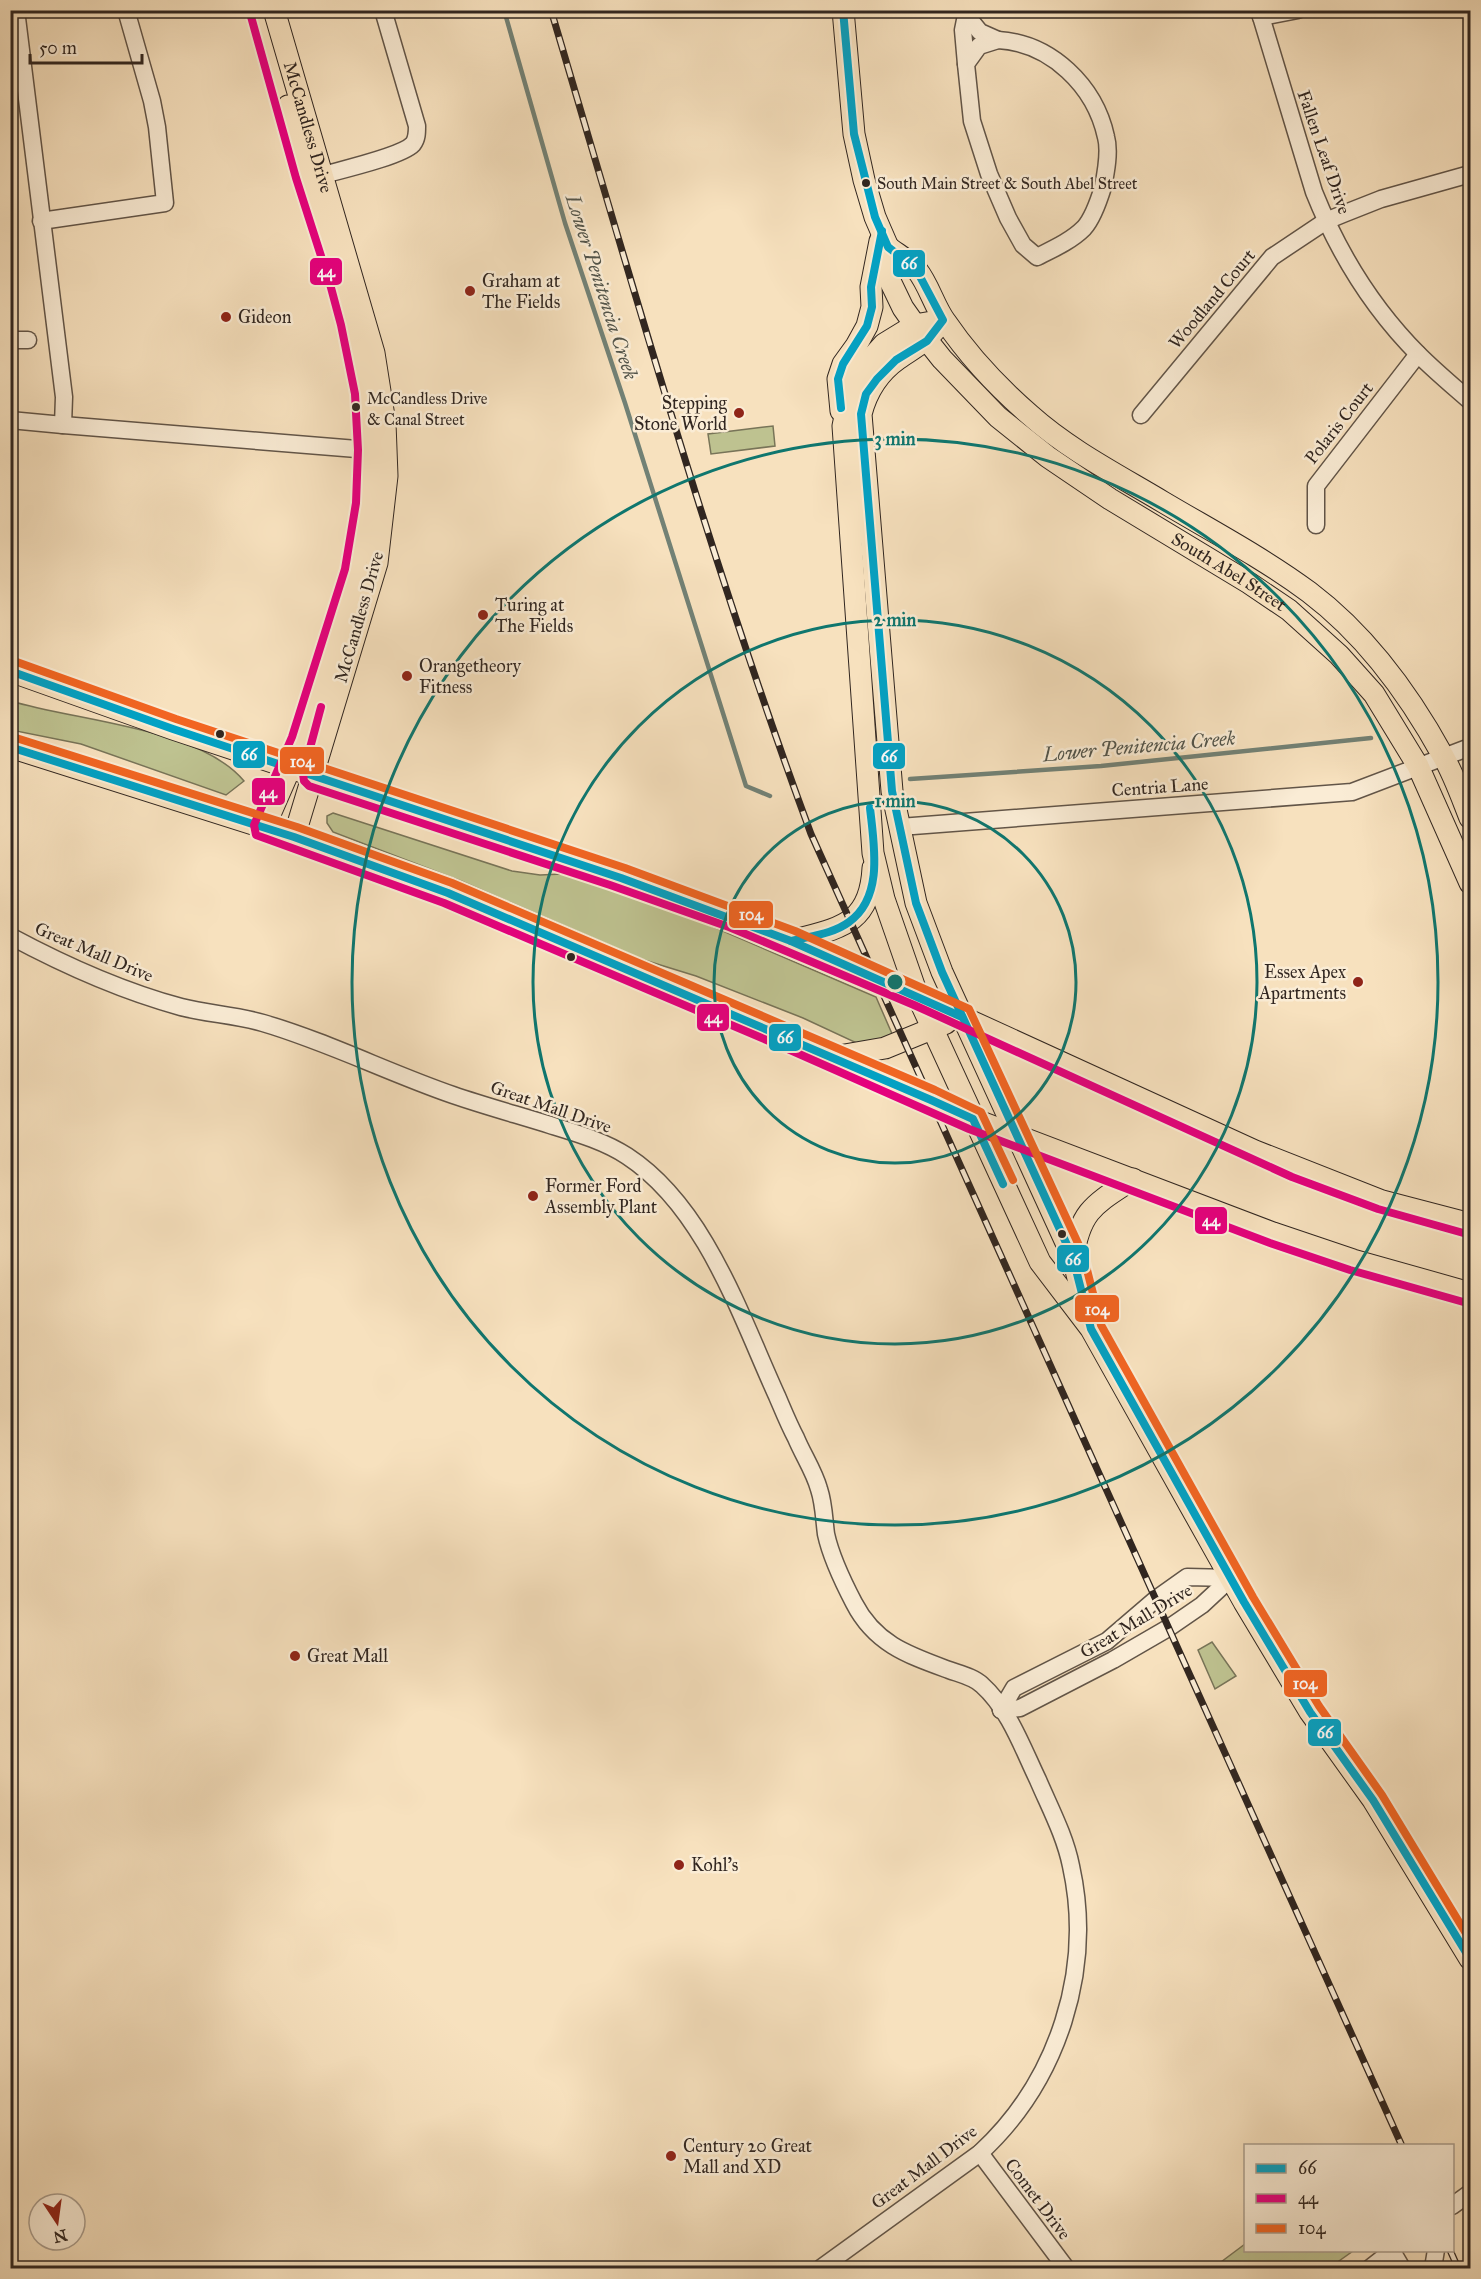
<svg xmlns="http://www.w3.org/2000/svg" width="1481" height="2279" font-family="'IM FELL Great Primer',serif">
<rect width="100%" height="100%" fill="#f7e1be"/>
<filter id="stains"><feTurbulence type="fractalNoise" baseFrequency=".00333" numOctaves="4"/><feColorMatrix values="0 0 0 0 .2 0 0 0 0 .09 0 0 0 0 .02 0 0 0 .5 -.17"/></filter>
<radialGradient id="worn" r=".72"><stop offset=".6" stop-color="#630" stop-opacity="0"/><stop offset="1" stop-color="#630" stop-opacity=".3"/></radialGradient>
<g fill="#bec290" stroke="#787458" stroke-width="1.5">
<path d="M 773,426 L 775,446 L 711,454 L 708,434 Z"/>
<path d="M 11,701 C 75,721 199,727 244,781 L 226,795 L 81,744 L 11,730 Z"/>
<path d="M 333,813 L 512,871 L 540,875 L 562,874 L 595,881 L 702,922 L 876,997 L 893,1036 L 863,1046 L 803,1018 L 696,976 L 641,959 L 461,881 L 333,832 L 327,823 L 327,816 Z"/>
<path d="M 1212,1642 L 1236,1676 L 1215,1689 L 1198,1650 Z"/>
<path d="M 1245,2244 L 1246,2250 L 1353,2251 L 1329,2268 L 1213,2268 Z"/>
</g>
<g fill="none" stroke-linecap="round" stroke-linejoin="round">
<g stroke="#728175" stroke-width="4.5">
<path d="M 504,10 L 565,223 L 625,403 L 746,786 L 770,796"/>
<path d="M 910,779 L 1101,766 L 1371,738"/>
</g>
<defs>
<g id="minor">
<path d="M 1259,10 L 1314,192 C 1338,252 1373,309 1419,355 C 1435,371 1453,386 1470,401"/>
<path d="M 967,16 L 980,32 L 998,40"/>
<path d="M 1261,17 L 1298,10"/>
<path d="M 998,40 C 1051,43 1095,86 1106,137 C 1110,151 1106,172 1103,187 C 1099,200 1093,218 1084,228 C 1071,241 1053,249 1037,257 L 1023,245 L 1008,218 L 989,174 L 972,121 L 966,64 L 979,46 Z"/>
<path d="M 966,64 L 963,30 L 967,10"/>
<path d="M 323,175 C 341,170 402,156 413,144 C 417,139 417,133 417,126 L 383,10"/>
<path d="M 41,221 L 165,203 L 157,127 L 152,101 L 126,10"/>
<path d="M 10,340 L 28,340"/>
<path d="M 1141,415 L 1272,257 L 1326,221 L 1343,214 L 1381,199 L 1470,174"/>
<path d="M 10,420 L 63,425 L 64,397 L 16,10"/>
<path d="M 63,425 L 369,450"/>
<path d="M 1316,525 L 1316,486 L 1418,354"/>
<path d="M 900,827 L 1352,792 L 1470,747"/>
<path d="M 10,936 C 64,965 122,991 181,1007 C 208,1014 236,1015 263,1023 C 328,1042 389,1073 453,1095 C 485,1106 518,1115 550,1125 C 576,1133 604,1141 627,1156 C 705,1207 740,1315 777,1396 C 783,1410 789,1425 796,1438 C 803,1455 814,1471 819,1489 C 824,1504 824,1519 826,1534 C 831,1557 843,1582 854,1603 C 875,1644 908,1655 949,1670 C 960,1674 974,1677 982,1685 C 1009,1709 1023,1749 1038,1780 C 1050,1808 1065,1836 1071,1866 C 1094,1970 1058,2081 980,2153 L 821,2268"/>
<path d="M 1001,1710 L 1014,1688 L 1107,1641 L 1156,1599 L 1187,1577 L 1231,1578"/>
<path d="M 1001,1710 L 1020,1708 L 1113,1660 L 1170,1627 L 1202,1605 L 1231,1578"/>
<path d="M 980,2153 L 1066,2268"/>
<path d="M 1452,2206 L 1470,2193"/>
<path d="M 1392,2251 L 1402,2268"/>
<path d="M 1370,2268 L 1393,2250"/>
<path d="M 1433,2268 L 1436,2250"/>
</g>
<g id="major">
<path id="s1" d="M 274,10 L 374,353 L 385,423 L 387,476 L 377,563 L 294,837"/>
<path id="s2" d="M 843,10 L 854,134 L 864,180 L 875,217 L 888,247 L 890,281 L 903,308 L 915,325 L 942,359 L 998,417 L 1048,457 L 1110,499 L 1249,583 L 1289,610 L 1339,655 L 1374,694 L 1418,766 L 1470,883"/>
<path d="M 888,247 C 897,254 910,261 917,270 C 929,285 934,306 945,321 C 968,355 999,388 1030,415 C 1069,450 1118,475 1163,502 C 1212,531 1263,558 1309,592 C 1366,635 1409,694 1443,756 C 1454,775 1462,798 1470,818"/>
<path d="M 943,320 L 915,325 L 884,344 L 859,372 L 850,392 L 843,426 L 873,853 L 884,899 L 918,997 L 1040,1262 L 1091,1329 L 1244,1602 L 1310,1712 L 1373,1800 L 1470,1959"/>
<path d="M 936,329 C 925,343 912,349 898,359 C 878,373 867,391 861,414 L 892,791 L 916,903 L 942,972 L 1073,1258 L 1088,1319"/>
<path d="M 841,411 L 838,379 L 843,364 L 856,346 L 867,326 L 872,307 L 871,287 L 880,241"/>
<path d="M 10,671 L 173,729 L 621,878 L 735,920 L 791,941 L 962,1017 L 1255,1151 L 1382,1201 L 1470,1224"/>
<path d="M 10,747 L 294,837 L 448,893 L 794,1040 L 973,1119 L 1273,1233 L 1353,1260 L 1470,1293"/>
<path d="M 264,828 L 302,741 L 346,604 L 358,554 L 369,474 L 369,432 L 365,393 L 351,323 L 340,281 L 322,229 L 306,175 L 288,106"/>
<path d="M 791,941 C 838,928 870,926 873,868"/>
<path d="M 833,1057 L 885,1048 L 946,1023"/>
<path d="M 1073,1258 C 1080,1210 1095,1204 1133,1179"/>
</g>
</defs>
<use href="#minor" stroke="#625548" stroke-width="19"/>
<use href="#major" stroke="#312620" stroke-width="23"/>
<use href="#minor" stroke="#faecd5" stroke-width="16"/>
<use href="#major" stroke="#f7e1be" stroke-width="21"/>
<defs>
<g id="rail">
<path d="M 551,10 C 633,286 711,564 811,834 L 1402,2146"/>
<path d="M 1450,2250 L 1458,2268"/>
</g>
</defs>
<use href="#rail" stroke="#312620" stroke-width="7"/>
<use href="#rail" stroke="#faecd5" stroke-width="4.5" stroke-dasharray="14" stroke-linecap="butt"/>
<defs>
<g id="bus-1">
<path d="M 843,10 L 854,134 L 875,217 L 888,247 L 916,269 L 943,320 L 927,341 L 896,360 L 877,379 L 866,394 L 861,414 L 892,791 L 916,903 L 942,972 L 1073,1258 L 1091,1329 L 1244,1602 L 1310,1712 L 1373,1800 L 1470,1959"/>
<path d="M 841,408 L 838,379 L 843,364 L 867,326 L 872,307 L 871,287 L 882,231"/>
<path d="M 10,671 L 173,729 L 621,878 L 791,941 L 962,1017"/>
<path d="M 10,747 L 294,837 L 448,893 L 931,1100 L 973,1119 L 1003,1184"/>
<path d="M 791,941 C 810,936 833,934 849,922 C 884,897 874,845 870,808"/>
</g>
<g id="bus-2">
<path d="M 250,13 L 296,178 L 330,284 L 341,325 L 355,394 L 358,450 L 356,503 L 345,569 L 292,737 L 254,825 L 256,835 L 444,903 L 790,1050 L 969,1129 L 1270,1243 L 1350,1270 L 1467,1303"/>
<path d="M 321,707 L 303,774 L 304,781 L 309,786 L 610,885 L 729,927 L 914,1005 L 1292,1177 L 1378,1209 L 1467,1234"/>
</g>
<g id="bus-3">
<path d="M 14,661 L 176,719 L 625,868 L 795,931 L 969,1009 L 1083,1254 L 1101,1325 L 1253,1597 L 1319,1706 L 1382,1795 L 1470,1940"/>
<path d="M 13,737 L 297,827 L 452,883 L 935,1090 L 981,1112 L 1013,1180"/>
</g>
</defs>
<use href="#bus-1" stroke="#faecd5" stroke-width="12"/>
<use href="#bus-2" stroke="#faecd5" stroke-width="12"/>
<use href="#bus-3" stroke="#faecd5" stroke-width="12"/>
<use href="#bus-1" stroke="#02a2c5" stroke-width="8"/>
<use href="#bus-2" stroke="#e5007d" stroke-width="8"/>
<use href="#bus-3" stroke="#f26522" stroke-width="8"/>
</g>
<g fill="none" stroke="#0f766e" stroke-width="3">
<circle cx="895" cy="982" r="181"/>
<circle cx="895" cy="982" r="362"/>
<circle cx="895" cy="982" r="543"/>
</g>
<g fill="#312620" stroke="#faecd5" stroke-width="2">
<circle cx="866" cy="183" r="5"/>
<circle cx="356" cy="407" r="5"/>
<circle cx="220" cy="734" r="5"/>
<circle cx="571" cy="957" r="5"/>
<circle cx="1062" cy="1234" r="5"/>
</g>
<g fill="#8f2418" stroke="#faecd5" stroke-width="2">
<circle cx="470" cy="291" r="6"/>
<circle cx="226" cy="317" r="6"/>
<circle cx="739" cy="413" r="6"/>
<circle cx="483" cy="615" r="6"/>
<circle cx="407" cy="676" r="6"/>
<circle cx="1358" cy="982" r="6"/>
<circle cx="533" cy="1196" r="6"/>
<circle cx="295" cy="1656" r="6"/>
<circle cx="679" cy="1865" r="6"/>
<circle cx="671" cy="2156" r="6"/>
</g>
<g text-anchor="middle" stroke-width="5" stroke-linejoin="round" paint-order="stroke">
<g font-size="16" fill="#312620" stroke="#faecd5" text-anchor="start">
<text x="877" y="189">South Main Street &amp; South Abel Street</text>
<text x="367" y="404">McCandless Drive<tspan x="367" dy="21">&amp; Canal Street</tspan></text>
</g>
<g font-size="18" fill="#312620" stroke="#faecd5">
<text dy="6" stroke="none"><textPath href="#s1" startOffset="122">McCandless Drive</textPath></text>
<text transform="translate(1324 152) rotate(71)" y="6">Fallen Leaf Drive</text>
<text transform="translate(1212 299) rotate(-50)" y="6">Woodland Court</text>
<text transform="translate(1339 423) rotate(-52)" y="6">Polaris Court</text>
<text dy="6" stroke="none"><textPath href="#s2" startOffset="730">South Abel Street</textPath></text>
<text transform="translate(359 617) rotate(-74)" y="6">McCandless Drive</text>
<text transform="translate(1160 787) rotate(-4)" y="6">Centria Lane</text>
<text transform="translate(94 952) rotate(23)" y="6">Great Mall Drive</text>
<text transform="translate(551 1107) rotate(19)" y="6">Great Mall Drive</text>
<text transform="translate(1136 1621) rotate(-31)" y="6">Great Mall Drive</text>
<text transform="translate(924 2167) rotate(-37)" y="6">Great Mall Drive</text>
<text transform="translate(1038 2199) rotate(53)" y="6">Comet Drive</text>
</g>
<g font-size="18" fill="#312620" stroke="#faecd5" text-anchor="start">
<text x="482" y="287">Graham at<tspan x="482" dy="21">The Fields</tspan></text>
<text x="238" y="323">Gideon</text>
<text x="727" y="409" text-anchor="end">Stepping<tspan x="727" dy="21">Stone World</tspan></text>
<text x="495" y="611">Turing at<tspan x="495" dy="21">The Fields</tspan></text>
<text x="419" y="672">Orangetheory<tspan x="419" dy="21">Fitness</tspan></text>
<text x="1346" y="978" text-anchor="end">Essex Apex<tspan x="1346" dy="21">Apartments</tspan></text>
<text x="545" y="1192">Former Ford<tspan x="545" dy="21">Assembly Plant</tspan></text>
<text x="307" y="1662">Great Mall</text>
<text x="691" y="1871">Kohl's</text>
<text x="683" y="2152">Century 20 Great<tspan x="683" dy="21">Mall and XD</tspan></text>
</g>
<g font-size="20" font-style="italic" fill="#52544a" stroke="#faecd5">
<text transform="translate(602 287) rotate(72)" y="7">Lower Penitencia Creek</text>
<text transform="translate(1139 746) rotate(-5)" y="7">Lower Penitencia Creek</text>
</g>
</g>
<circle cx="895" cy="982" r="9" fill="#0f766e" stroke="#faecd5" stroke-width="3"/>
<g font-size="18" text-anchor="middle" font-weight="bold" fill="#0f766e" stroke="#faecd5" stroke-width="5" stroke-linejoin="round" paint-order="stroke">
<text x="895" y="445">3 min</text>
<text x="895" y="626">2 min</text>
<text x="895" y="807">1 min</text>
</g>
<g stroke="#faecd5" stroke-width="2">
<rect x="892" y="249" width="34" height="29" rx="6" fill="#02a2c5"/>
<rect x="309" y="257" width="34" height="29" rx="6" fill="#e5007d"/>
<rect x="232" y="740" width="34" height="29" rx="6" fill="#02a2c5"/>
<rect x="872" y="742" width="34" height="28" rx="6" fill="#02a2c5"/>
<rect x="279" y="746" width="46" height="29" rx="6" fill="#f26522"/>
<rect x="251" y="777" width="35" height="29" rx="6" fill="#e5007d"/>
<rect x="728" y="900" width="46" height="29" rx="6" fill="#f26522"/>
<rect x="696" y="1003" width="34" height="29" rx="6" fill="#e5007d"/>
<rect x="768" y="1023" width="34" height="29" rx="6" fill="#02a2c5"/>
<rect x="1194" y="1206" width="34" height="29" rx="6" fill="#e5007d"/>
<rect x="1056" y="1244" width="34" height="29" rx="6" fill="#02a2c5"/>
<rect x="1074" y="1294" width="46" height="29" rx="6" fill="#f26522"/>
<rect x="1283" y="1669" width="45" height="29" rx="6" fill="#f26522"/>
<rect x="1307" y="1718" width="35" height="29" rx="6" fill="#02a2c5"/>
</g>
<g font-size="16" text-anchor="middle" font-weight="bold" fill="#fff">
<text x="909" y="269">66</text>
<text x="326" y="277">44</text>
<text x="249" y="760">66</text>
<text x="889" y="762">66</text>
<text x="302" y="767">104</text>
<text x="268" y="798">44</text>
<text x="751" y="920">104</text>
<text x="713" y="1023">44</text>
<text x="785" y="1043">66</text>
<text x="1211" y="1226">44</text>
<text x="1073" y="1265">66</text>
<text x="1097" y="1315">104</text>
<text x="1305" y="1689">104</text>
<text x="1325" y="1738">66</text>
</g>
<rect width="1481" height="2279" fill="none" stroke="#f7e1be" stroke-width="36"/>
<rect x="12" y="12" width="1457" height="2255" fill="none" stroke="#312620" stroke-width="3"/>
<rect x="18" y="18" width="1445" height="2243" fill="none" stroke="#312620" stroke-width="1.5"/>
<rect x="1244" y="2144" width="210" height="108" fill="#faecd5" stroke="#aa9d8d" stroke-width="1.5"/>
<rect x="1256" y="2164" width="30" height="9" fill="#02a2c5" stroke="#aa9d8d" stroke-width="1.5"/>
<text x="1298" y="2174" font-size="18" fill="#312620">66</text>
<rect x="1256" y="2194" width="30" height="9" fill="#e5007d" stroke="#aa9d8d" stroke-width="1.5"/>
<text x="1298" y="2204" font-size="18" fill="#312620">44</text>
<rect x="1256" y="2224" width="30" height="9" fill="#f26522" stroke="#aa9d8d" stroke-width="1.5"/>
<text x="1298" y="2234" font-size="18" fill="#312620">104</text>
<g transform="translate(57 2222) rotate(167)"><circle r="28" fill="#faecd5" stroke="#aa9d8d" stroke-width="1.5"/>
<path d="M0-4.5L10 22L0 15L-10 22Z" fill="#8f2418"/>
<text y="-9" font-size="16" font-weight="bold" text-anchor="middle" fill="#312620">N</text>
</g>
<path d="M30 54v9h112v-9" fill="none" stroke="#312620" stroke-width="3"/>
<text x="39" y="54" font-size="18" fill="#312620" stroke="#faecd5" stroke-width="4.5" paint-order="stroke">50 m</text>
<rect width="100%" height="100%" filter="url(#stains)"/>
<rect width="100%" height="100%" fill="url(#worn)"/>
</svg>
